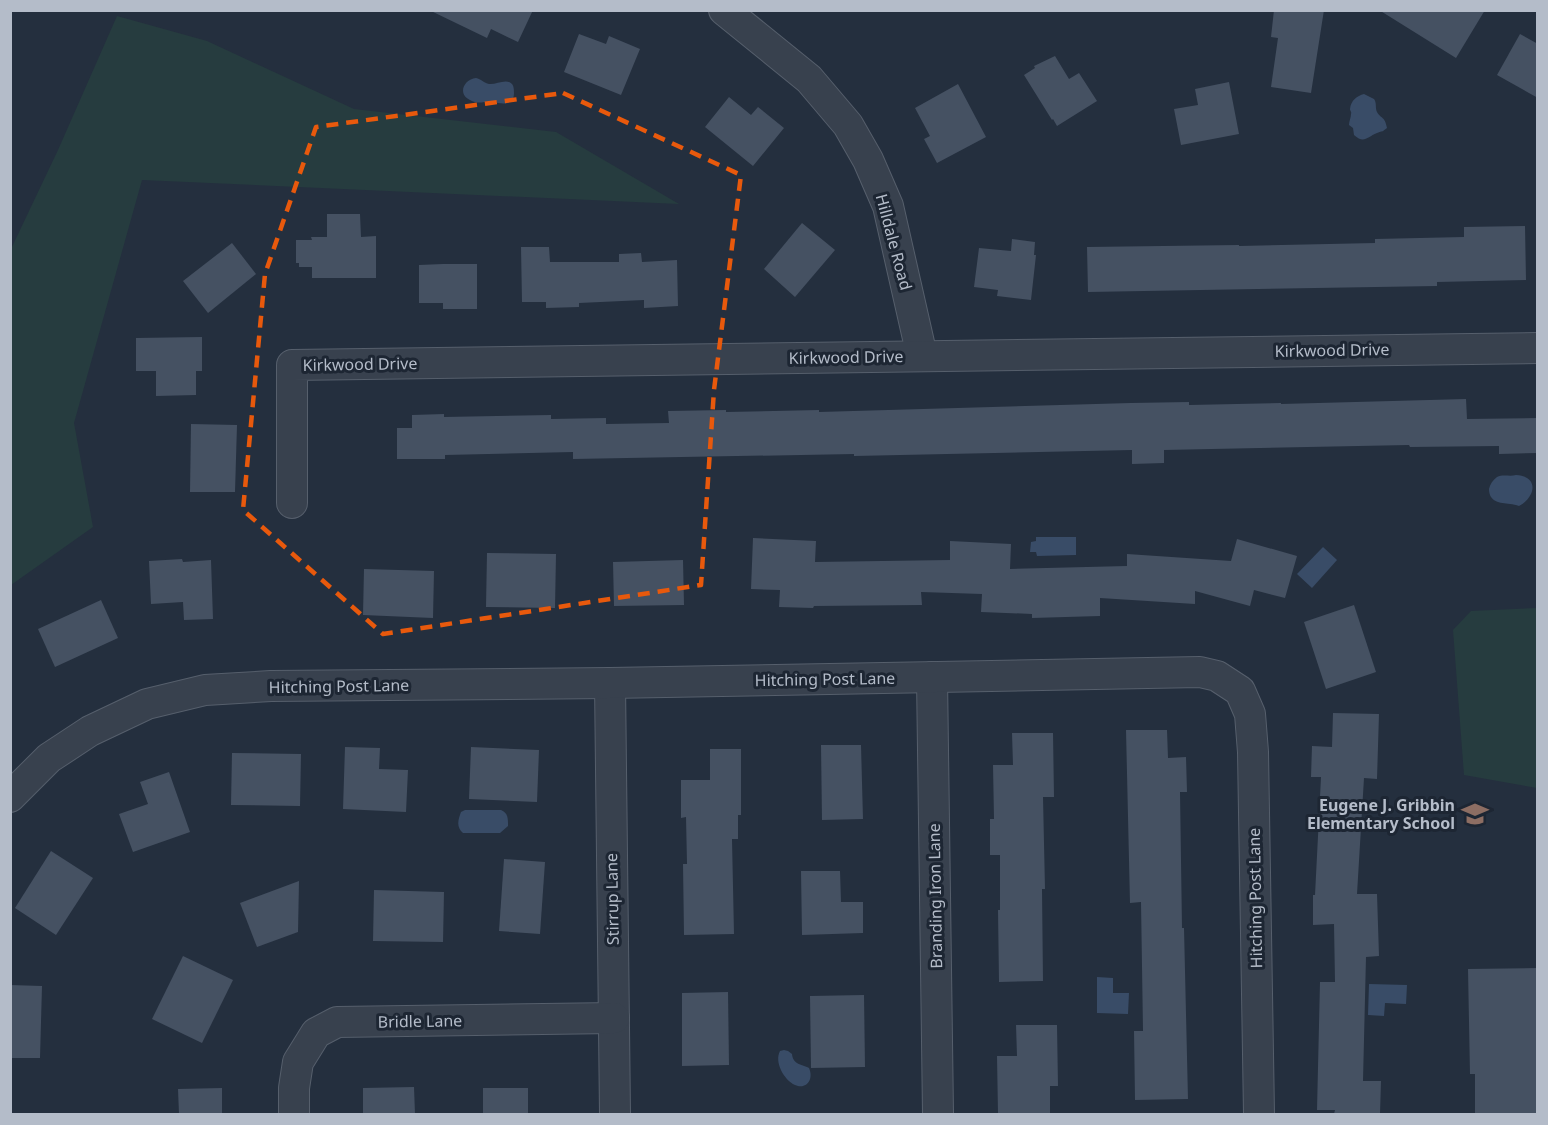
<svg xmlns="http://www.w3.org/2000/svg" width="1548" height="1125" font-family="'Noto Sans',sans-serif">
<rect width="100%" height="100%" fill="#242f3e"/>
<g fill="#263c3f">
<path d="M 117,16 L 207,41 L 354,109 L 556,132 L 679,204 L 142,180 L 74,423 L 93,527 L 11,585 L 11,249 L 58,150 Z"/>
<path d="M 1537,608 L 1537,788 L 1464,775 L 1453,630 L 1471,611 Z"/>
</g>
<g fill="#394c67">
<path d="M 476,78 C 481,79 484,83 489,84 C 496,85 506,78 512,84 C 514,86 514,91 514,93 C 514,106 502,104 493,102 C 484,101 478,105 470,100 C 457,94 464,79 476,78 Z"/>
<path d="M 1364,94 L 1374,99 C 1377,103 1375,108 1377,112 C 1381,119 1385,116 1387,128 C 1379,134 1387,129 1377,133 C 1367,137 1364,144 1354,135 L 1353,128 L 1349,125 C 1349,121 1351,118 1351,114 C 1352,112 1350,111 1350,109 C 1351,100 1357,96 1364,94 Z"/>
<path d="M 1516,475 C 1539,476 1536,497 1519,506 C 1516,505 1513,504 1510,504 C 1500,503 1489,502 1489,489 C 1490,484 1493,480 1497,477 C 1503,474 1510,477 1516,475 Z"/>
<path d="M 1036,537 L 1076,537 L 1076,555 L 1037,556 L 1036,552 L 1030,552 L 1031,542 L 1036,541 Z"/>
<path d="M 1323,547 L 1337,560 L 1312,588 L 1297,574 Z"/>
<path d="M 465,810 L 501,810 C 508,813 508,818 508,826 L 500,833 L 463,833 C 456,827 458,820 461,812 Z"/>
<path d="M 1097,977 L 1113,978 L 1113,993 L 1129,993 L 1128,1014 L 1097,1013 Z"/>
<path d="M 1369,984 L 1407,985 L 1406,1004 L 1385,1003 L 1384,1016 L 1368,1015 Z"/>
<path d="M 784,1050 L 788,1051 L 792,1054 C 793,1065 802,1064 809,1068 C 814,1079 807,1090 795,1085 C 784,1080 774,1062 780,1051 Z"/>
</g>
<g fill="#455162">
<path d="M 429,10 L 533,10 L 518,42 L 491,29 L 487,38 Z"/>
<path d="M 1274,10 L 1324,10 L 1311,93 L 1271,87 L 1278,38 L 1271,37 Z"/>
<path d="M 1379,10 L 1485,10 L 1456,58 Z"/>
<path d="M 579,34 L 606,44 L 609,36 L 640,49 L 621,95 L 564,72 Z"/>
<path d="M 1520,34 L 1538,44 L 1538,98 L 1497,75 Z"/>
<path d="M 1055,56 L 1069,79 L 1079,73 L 1097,101 L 1057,126 L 1053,119 L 1052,120 L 1024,75 L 1035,68 L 1034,66 Z"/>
<path d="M 1229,82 L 1239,134 L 1181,145 L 1174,109 L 1198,105 L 1195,89 Z"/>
<path d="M 958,84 L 986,137 L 937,163 L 924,139 L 930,136 L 915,108 Z"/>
<path d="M 729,97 L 751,115 L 758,107 L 784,128 L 753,166 L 705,127 Z"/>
<path d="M 327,214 L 360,214 L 361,237 L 376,236 L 376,278 L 312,278 L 312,267 L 299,267 L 299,263 L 296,263 L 296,240 L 312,240 L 311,237 L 327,237 Z"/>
<path d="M 802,223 L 835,250 L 795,297 L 764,269 Z"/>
<path d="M 1525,226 L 1526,280 L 1437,282 L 1437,286 L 1088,292 L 1087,247 L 1239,245 L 1239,246 L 1375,243 L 1375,239 L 1464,237 L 1464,227 Z"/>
<path d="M 1012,239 L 1035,242 L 1034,255 L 1036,255 L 1031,300 L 997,296 L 998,290 L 974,287 L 979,248 L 1011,251 Z"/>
<path d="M 232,243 L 256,274 L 208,313 L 183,281 Z"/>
<path d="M 521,247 L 549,247 L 550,262 L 619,262 L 619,254 L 641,253 L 642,262 L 677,260 L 678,306 L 644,308 L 644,300 L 579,303 L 579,307 L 546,308 L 546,302 L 522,302 Z"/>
<path d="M 443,264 L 477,264 L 477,309 L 443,309 L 443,303 L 419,303 L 419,265 Z"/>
<path d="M 202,337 L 202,371 L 196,371 L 196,395 L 156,396 L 156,371 L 136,371 L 136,338 Z"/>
<path d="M 1466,399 L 1467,419 L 1538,418 L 1538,453 L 1499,454 L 1499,446 L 1410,447 L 1409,445 L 1164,450 L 1164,463 L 1132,464 L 1132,450 L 854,456 L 854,454 L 573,459 L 573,452 L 445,455 L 445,459 L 397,459 L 397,428 L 412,428 L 412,415 L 444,414 L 444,417 L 551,415 L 551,419 L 606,418 L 606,424 L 669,423 L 668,411 L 726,410 L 726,412 L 819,410 L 819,412 L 1131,403 L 1189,402 L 1189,405 L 1281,403 L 1281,404 Z"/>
<path d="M 191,424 L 237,425 L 235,492 L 190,492 Z"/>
<path d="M 753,538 L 816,541 L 815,562 L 950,560 L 950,541 L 1011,544 L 1010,569 L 1127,566 L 1127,554 L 1231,561 L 1237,539 L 1297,556 L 1285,598 L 1254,590 L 1250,606 L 1195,591 L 1195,604 L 1100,598 L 1100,616 L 1032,618 L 1032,614 L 981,612 L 982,594 L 921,592 L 922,605 L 814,606 L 813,608 L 779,607 L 780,590 L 751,589 Z"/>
<path d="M 487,553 L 556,554 L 555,608 L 486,607 Z"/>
<path d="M 182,559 L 183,562 L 211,560 L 213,619 L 184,620 L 183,602 L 151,604 L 149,561 Z"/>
<path d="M 683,560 L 684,605 L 614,606 L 613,562 Z"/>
<path d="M 364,569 L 434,571 L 433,618 L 363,615 Z"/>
<path d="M 101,600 L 118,638 L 55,667 L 38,629 Z"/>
<path d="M 1354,605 L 1376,672 L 1326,689 L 1304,622 Z"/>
<path d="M 1333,713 L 1379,714 L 1377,779 L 1364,778 L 1357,894 L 1377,894 L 1379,956 L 1366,957 L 1363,1081 L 1381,1081 L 1380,1114 L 1334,1114 L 1335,1110 L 1317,1110 L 1320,982 L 1335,982 L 1334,924 L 1313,925 L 1313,895 L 1315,895 L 1321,777 L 1311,777 L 1312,746 L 1332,747 Z"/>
<path d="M 1126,730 L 1167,730 L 1168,758 L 1186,757 L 1187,792 L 1180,792 L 1182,928 L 1184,928 L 1188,1099 L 1135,1100 L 1134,1031 L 1143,1031 L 1141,902 L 1130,903 Z"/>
<path d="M 1012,733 L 1053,733 L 1054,797 L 1043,797 L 1045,889 L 1042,889 L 1043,981 L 999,982 L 998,910 L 1000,910 L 1000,855 L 990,855 L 990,819 L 994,819 L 993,765 L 1013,765 Z"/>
<path d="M 821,745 L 861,745 L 863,819 L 822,820 Z"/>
<path d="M 345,747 L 380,748 L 379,769 L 408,770 L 406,812 L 343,809 Z"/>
<path d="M 471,747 L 539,750 L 537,802 L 469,799 Z"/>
<path d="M 710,749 L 741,749 L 741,815 L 738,815 L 738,839 L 732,839 L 734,934 L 684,935 L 683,864 L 687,864 L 686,817 L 681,818 L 681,780 L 710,780 Z"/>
<path d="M 232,753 L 301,754 L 300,806 L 231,805 Z"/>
<path d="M 169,772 L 190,832 L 133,852 L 119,814 L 148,804 L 140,782 Z"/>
<path d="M 51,851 L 93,878 L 56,935 L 15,908 Z"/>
<path d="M 504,859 L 545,862 L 540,934 L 499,931 Z"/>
<path d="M 801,871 L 840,871 L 841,902 L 863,902 L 863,933 L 802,935 Z"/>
<path d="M 299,881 L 298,932 L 257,947 L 240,903 Z"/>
<path d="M 374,890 L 444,892 L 443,942 L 373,941 Z"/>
<path d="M 183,956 L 233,980 L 202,1043 L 152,1019 Z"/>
<path d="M 1538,968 L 1538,1114 L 1475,1114 L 1475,1074 L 1470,1074 L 1468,969 Z"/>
<path d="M 10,985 L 42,986 L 40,1058 L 10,1058 Z"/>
<path d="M 728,992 L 729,1065 L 682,1066 L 682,993 Z"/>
<path d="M 864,995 L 865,1067 L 811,1068 L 810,996 Z"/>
<path d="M 1016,1025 L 1057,1025 L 1058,1086 L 1050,1086 L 1050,1114 L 998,1114 L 997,1056 L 1017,1056 Z"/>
<path d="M 414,1087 L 415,1114 L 363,1114 L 363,1088 Z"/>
<path d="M 222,1088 L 222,1114 L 179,1114 L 178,1089 Z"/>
<rect x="483" y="1088" width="45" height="26"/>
</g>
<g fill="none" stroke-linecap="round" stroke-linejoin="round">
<defs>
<g id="street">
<path d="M 724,10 L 809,79 L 848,125 L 868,160 L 888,206 L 922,356"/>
<path d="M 292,503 L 292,365 L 1538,348"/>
<path d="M 932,677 L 938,1114"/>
<path d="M 610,683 L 615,1114"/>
<path d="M 10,797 L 49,758 L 90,731 L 147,704 L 205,690 L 271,686 L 610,683 L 1200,672 L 1217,676 L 1240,691 L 1250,714 L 1253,752 L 1259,1114"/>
<path d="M 294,1114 L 294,1088 L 298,1062 L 316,1033 L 337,1022 L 614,1018"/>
</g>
</defs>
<use href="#street" stroke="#565f6c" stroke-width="32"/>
<use href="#street" stroke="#38414e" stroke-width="30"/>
</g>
<path fill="none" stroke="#e8590c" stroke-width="4.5" stroke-dasharray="12 8" stroke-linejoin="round" d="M 563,93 L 741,175 L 714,390 L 701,585 L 383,634 L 243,510 L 265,274 L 316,127 Z"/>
<defs>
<symbol id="school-bare" viewBox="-9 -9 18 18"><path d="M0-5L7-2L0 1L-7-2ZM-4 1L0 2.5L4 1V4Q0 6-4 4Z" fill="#8d6e63" stroke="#1d2633" stroke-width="2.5" paint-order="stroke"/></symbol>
</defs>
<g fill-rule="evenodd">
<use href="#school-bare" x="1456" y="795" width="38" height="38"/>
</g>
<g text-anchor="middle" stroke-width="6" stroke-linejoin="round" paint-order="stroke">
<g font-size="16" fill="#b4bcc9" stroke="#1d2633">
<text transform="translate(894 242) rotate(75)" y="6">Hilldale Road</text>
<text transform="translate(1332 350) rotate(-1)" y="6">Kirkwood Drive</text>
<text transform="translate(846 357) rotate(-1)" y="6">Kirkwood Drive</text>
<text transform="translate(360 364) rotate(-1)" y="6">Kirkwood Drive</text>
<text transform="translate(825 679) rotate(-1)" y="6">Hitching Post Lane</text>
<text transform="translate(339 686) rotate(-1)" y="6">Hitching Post Lane</text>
<text transform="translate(935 896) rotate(-91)" y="6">Branding Iron Lane</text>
<text transform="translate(1255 898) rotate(-91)" y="6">Hitching Post Lane</text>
<text transform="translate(612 899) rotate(-91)" y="6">Stirrup Lane</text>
<text transform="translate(420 1021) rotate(-1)" y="6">Bridle Lane</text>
</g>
<g font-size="16" font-weight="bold" fill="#b4bcc9" stroke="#1d2633" text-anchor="end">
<text x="1455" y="811">Eugene J. Gribbin<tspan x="1455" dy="18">Elementary School</tspan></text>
</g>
</g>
<rect width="1548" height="1125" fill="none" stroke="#b4bcc9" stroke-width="24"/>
</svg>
